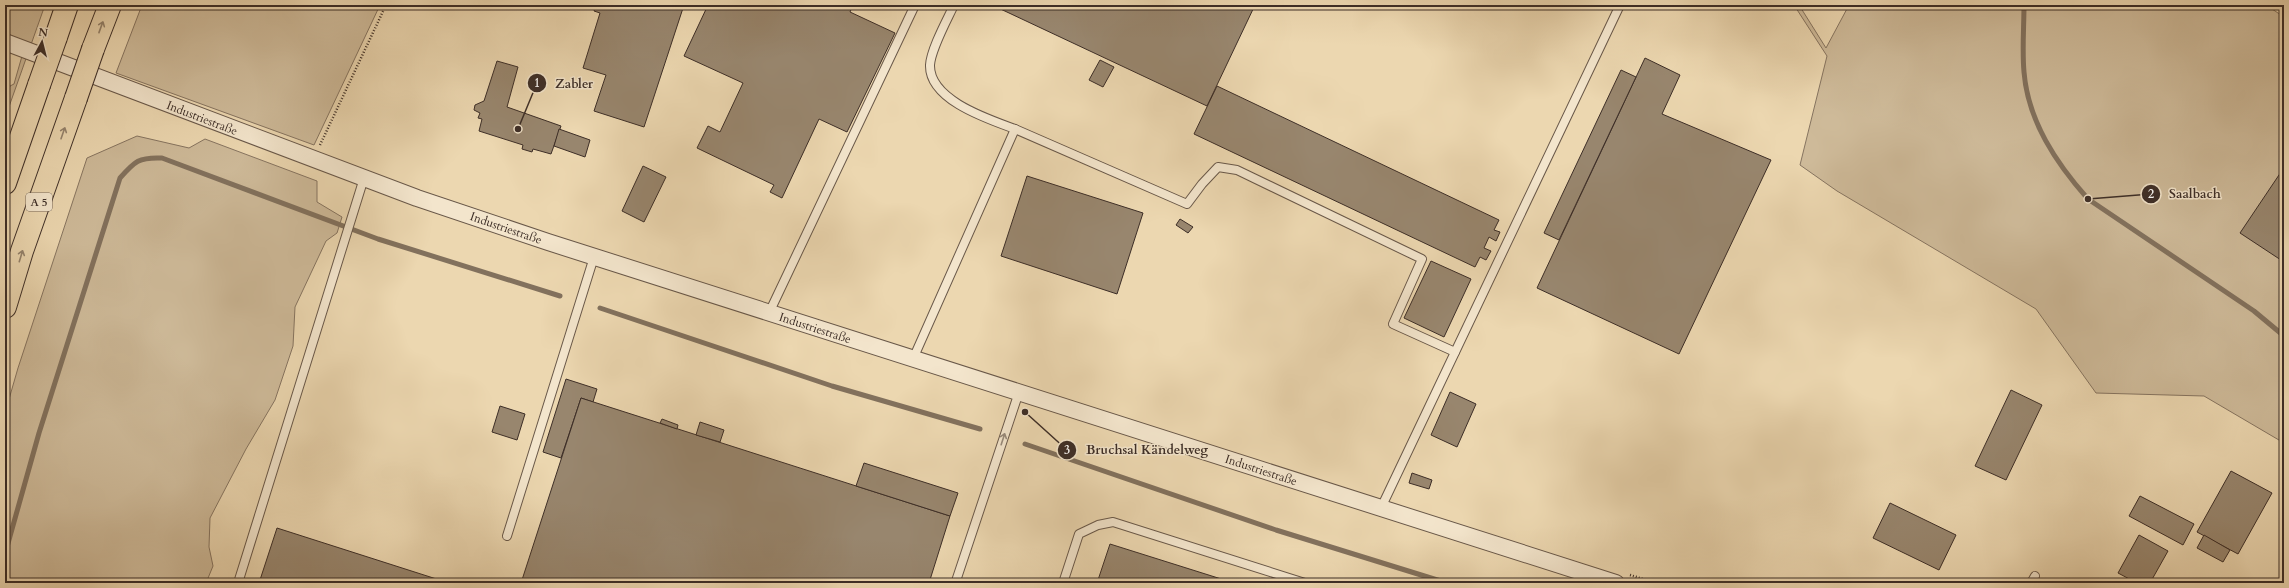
<svg xmlns="http://www.w3.org/2000/svg" width="2289" height="588" font-family="Cardo,serif">
<rect width="100%" height="100%" fill="#ecd7b0"/>
<filter id="stains"><feTurbulence type="fractalNoise" baseFrequency=".005" numOctaves="4"/><feColorMatrix values="0 0 0 0 .2 0 0 0 0 .09 0 0 0 0 .02 0 0 0 .5 -.17"/></filter>
<radialGradient id="worn" r=".72"><stop offset=".6" stop-color="#630" stop-opacity="0"/><stop offset="1" stop-color="#630" stop-opacity=".3"/></radialGradient>
<g fill="#ceba99" stroke="#867460">
<path d="M 5,5 L 45,5 L 5,118 L 5,100 L 10,86 L 14,84 L 26,42 L 5,33 Z"/>
<path d="M 142,5 L 380,5 L 314,145 L 116,73 Z"/>
<path d="M 1794,5 L 1799,5 L 1826,48 L 1849,5 L 2266,5 L 2284,17 L 2284,443 L 2204,396 L 2096,393 L 2036,309 L 1837,191 L 1800,165 L 1827,56 Z"/>
<path d="M 137,136 L 189,148 L 205,139 L 317,181 L 317,202 L 342,217 L 337,233 L 326,241 L 295,307 L 293,346 L 275,400 L 246,449 L 210,518 L 209,547 L 213,566 L 206,583 L 5,583 L 5,413 L 18,368 L 87,158 Z"/>
</g>
<g fill="none" stroke-linecap="round" stroke-linejoin="round">
<g stroke="#82715d" stroke-width="5">
<path d="M 2024,5 C 2024,27 2022,50 2024,72 C 2028,121 2056,163 2088,199 L 2254,311 L 2284,336"/>
<path d="M 600,308 L 832,386 L 980,429"/>
<path d="M 1025,444 L 1276,530 L 1447,583"/>
<path d="M 5,554 L 39,433 L 120,178 C 135,161 139,157 162,158 L 378,239 L 560,296"/>
</g>
</g>
<g fill="#98866e" stroke="#3d2e27">
<path d="M 596,5 L 684,5 L 644,127 L 594,111 L 606,75 L 583,68 L 600,13 L 594,11 Z"/>
<path d="M 708,5 L 853,5 L 850,12 L 895,33 L 847,132 L 819,119 L 782,198 L 770,192 L 774,185 L 697,148 L 708,126 L 720,132 L 743,83 L 684,56 Z"/>
<path d="M 992,5 L 1255,5 L 1207,106 Z"/>
<path d="M 1645,58 L 1680,75 L 1662,114 L 1771,160 L 1679,354 L 1537,288 Z"/>
<path d="M 1100,60 L 1114,67 L 1103,87 L 1089,80 Z"/>
<path d="M 497,61 L 518,67 L 507,107 L 561,126 L 551,154 L 533,149 L 532,152 L 522,149 L 523,145 L 479,131 L 482,119 L 478,118 L 480,113 L 474,110 L 475,105 L 484,101 Z"/>
<path d="M 1621,70 L 1636,77 L 1559,240 L 1544,233 Z"/>
<path d="M 1217,86 L 1499,220 L 1494,230 L 1500,232 L 1496,241 L 1489,237 L 1484,248 L 1491,251 L 1486,260 L 1480,257 L 1475,267 L 1194,134 Z"/>
<path d="M 559,129 L 590,140 L 585,157 L 554,146 Z"/>
<path d="M 643,166 L 666,177 L 644,222 L 622,211 Z"/>
<path d="M 2281,172 L 2284,174 L 2284,262 L 2240,233 Z"/>
<path d="M 1027,176 L 1143,213 L 1117,294 L 1001,256 Z"/>
<path d="M 1180,219 L 1193,227 L 1188,233 L 1176,225 Z"/>
<path d="M 1431,261 L 1471,279 L 1444,337 L 1404,318 Z"/>
<path d="M 566,379 L 597,389 L 593,402 L 581,398 L 561,458 L 543,452 Z"/>
<path d="M 2011,390 L 2042,405 L 2006,480 L 1975,466 Z"/>
<path d="M 1450,392 L 1476,404 L 1457,447 L 1431,435 Z"/>
<path d="M 581,398 L 950,516 L 929,583 L 521,583 Z"/>
<path d="M 500,406 L 525,414 L 517,440 L 492,432 Z"/>
<path d="M 662,419 L 678,425 L 677,429 L 660,423 Z"/>
<path d="M 700,422 L 724,430 L 720,442 L 696,435 Z"/>
<path d="M 864,463 L 958,493 L 950,516 L 856,486 Z"/>
<path d="M 2231,471 L 2272,493 L 2238,554 L 2197,532 Z"/>
<path d="M 1412,473 L 1432,480 L 1429,489 L 1409,483 Z"/>
<path d="M 2140,496 L 2194,524 L 2183,545 L 2129,516 Z"/>
<path d="M 1890,503 L 1956,535 L 1939,570 L 1873,538 Z"/>
<path d="M 277,528 L 449,583 L 259,583 Z"/>
<path d="M 2139,535 L 2168,551 L 2150,583 L 2137,583 L 2118,573 Z"/>
<path d="M 2204,535 L 2230,550 L 2223,562 L 2197,548 Z"/>
<path d="M 1110,544 L 1234,583 L 1097,583 Z"/>
</g>
<g fill="none" stroke-linecap="round" stroke-linejoin="round">
<defs>
<g id="lane">
<path d="M 1015,129 L 1187,204 L 1202,184 L 1218,167 L 1237,170 L 1422,259 L 1393,324 L 1455,352"/>
<path d="M 769,313 L 915,5"/>
<path d="M 913,359 L 1015,129 C 988,119 929,100 930,65 C 931,49 947,20 954,5"/>
<path d="M 1381,508 L 1620,5"/>
<path d="M 507,536 L 594,257"/>
<path d="M 956,581 L 1019,392"/>
<path d="M 238,583 L 364,178"/>
<path d="M 1063,583 L 1079,534 L 1098,525 L 1113,522 L 1305,583"/>
<path d="M 2031,583 L 2035,576"/>
</g>
<path id="street" d="M 5,42 L 417,198 L 548,242 L 1616,583"/>
<g id="highway">
<path d="M 56,37 L 67,5"/>
<path d="M 93,49 L 110,5"/>
<path d="M 5,183 L 39,85"/>
<path d="M 5,307 L 22,251 L 76,98"/>
</g>
</defs>
<use href="#lane" stroke="#695849" stroke-width="10"/>
<use href="#street" stroke="#695849" stroke-width="18"/>
<use href="#highway" stroke="#3d2e27" stroke-width="24"/>
<g stroke="#3d2e27" stroke-width="2.5" stroke-dasharray="1 2" stroke-linecap="butt">
<path d="M 320,145 L 386,5"/>
<path d="M 1630,575 L 1656,583"/>
</g>
<use href="#lane" stroke="#f3e5cc" stroke-width="8"/>
<use href="#street" stroke="#f3e5cc" stroke-width="16"/>
<use href="#highway" stroke="#ecd7b0" stroke-width="22"/>
<defs>
<g id="highway-bridge">
<path d="M 39,85 L 56,37"/>
<path d="M 76,98 L 93,49"/>
</g>
</defs>
<use href="#highway-bridge" stroke="#3d2e27" stroke-width="24" stroke-linecap="butt"/>
<use href="#highway-bridge" stroke="#ecd7b0" stroke-width="22"/>
</g>
<defs><path id="oneway-shaft" d="M-6 0H5M1.5-3L5.5 0L1.5 3" fill="none" stroke-width="1.6" stroke-linecap="round" stroke-linejoin="round"/></defs>
<g stroke="#94826c">
<use href="#oneway-shaft" transform="translate(101 27) rotate(-70)"/>
<use href="#oneway-shaft" transform="translate(63 133) rotate(-71)"/>
<use href="#oneway-shaft" transform="translate(21 256) rotate(-73)"/>
</g>
<use stroke="#988a7a" href="#oneway-shaft" transform="translate(1003 439) rotate(-72)"/>
<g text-anchor="middle" stroke-width="3" stroke-linejoin="round" paint-order="stroke">
<rect fill="#f3e5cc" stroke="#746558" stroke-width="1" x="26" y="193" width="26" height="18" rx="3"/>
<g font-size="11" font-weight="bold" fill="#3d2e27">
<text x="39" y="206">A 5</text>
</g>
<g font-size="12" fill="#3d2e27" stroke="#f3e5cc">
<text transform="translate(202 118) rotate(21)" y="4">Industriestraße</text>
<text transform="translate(506 228) rotate(19)" y="4">Industriestraße</text>
<text transform="translate(815 328) rotate(18)" y="4">Industriestraße</text>
<text transform="translate(1261 470) rotate(18)" y="4">Industriestraße</text>
</g>
</g>
<path fill="none" stroke="#3d2e27" stroke-width="1.5" d="M518 129L537 83M2088 199L2151 194M1025 412L1067 450"/>
<g fill="#3d2e27" stroke="#f3e5cc" stroke-width="1.5">
<circle cx="518" cy="129" r="4"/>
<circle cx="2088" cy="199" r="4"/>
<circle cx="1025" cy="412" r="4"/>
<circle cx="537" cy="83" r="10"/>
<circle cx="2151" cy="194" r="10"/>
<circle cx="1067" cy="450" r="10"/>
</g>
<g font-size="12" text-anchor="middle" font-weight="bold" fill="#fff">
<text x="537" y="87">1</text>
<text x="2151" y="198">2</text>
<text x="1067" y="454">3</text>
</g>
<g font-size="13" text-anchor="middle" font-weight="bold" fill="#3d2e27" stroke="#f3e5cc" stroke-width="3" stroke-linejoin="round" paint-order="stroke">
<text x="574" y="88">Zabler</text>
<text x="2195" y="198">Saalbach</text>
<text x="1147" y="454">Bruchsal Kändelweg</text>
</g>
<rect width="2289" height="588" fill="none" stroke="#ecd7b0" stroke-width="20"/>
<rect x="6" y="6" width="2277" height="576" fill="none" stroke="#3d2e27" stroke-width="2"/>
<rect x="10" y="10" width="2269" height="568" fill="none" stroke="#3d2e27"/>
<g transform="translate(42 42) rotate(7)" stroke="#f3e5cc" stroke-width="3" paint-order="stroke">
<path d="M0-3L7 15L0 10L-7 15Z" fill="#3d2e27"/>
<text y="-6" font-size="11" font-weight="bold" text-anchor="middle" fill="#3d2e27">N</text>
</g>
<rect width="100%" height="100%" filter="url(#stains)"/>
<rect width="100%" height="100%" fill="url(#worn)"/>
</svg>
